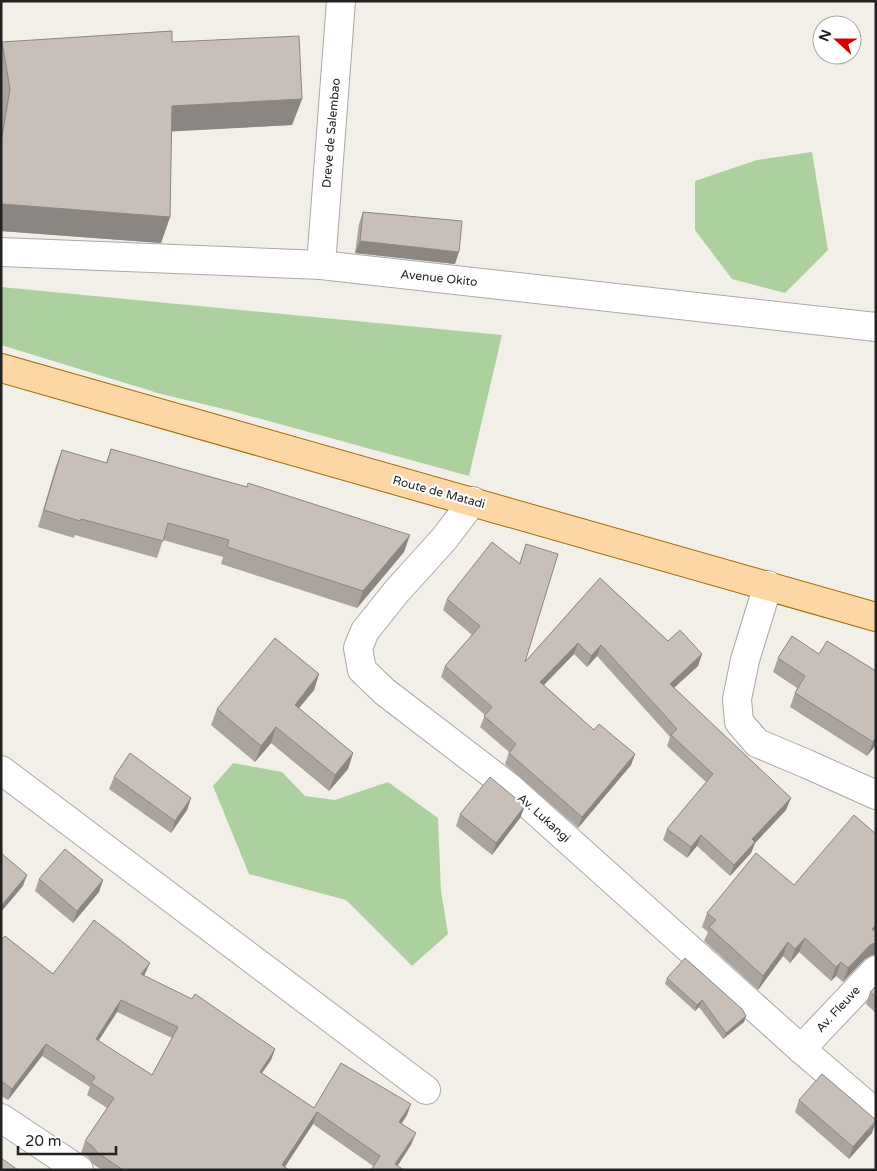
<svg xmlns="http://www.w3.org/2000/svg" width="877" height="1171" font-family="'Varela Round',sans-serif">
<rect width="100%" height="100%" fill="#f2efe9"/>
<g fill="#add19e">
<path d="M 812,152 L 828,250 L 785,293 L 732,279 L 695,230 L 695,181 L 757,160 Z"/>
<path d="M 1,287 L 502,335 L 469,476 L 228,410 L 161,394 L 1,345 Z"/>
<path d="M 233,763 L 282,772 L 305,796 L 335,800 L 388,782 L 438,818 L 441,891 L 448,934 L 412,966 L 346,900 L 249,874 L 213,786 Z"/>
</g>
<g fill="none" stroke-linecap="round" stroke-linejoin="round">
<defs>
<g id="minor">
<path d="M 1,252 L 321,265 L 876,327"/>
<path d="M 321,265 L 341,1"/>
<path d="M 473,501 L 444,539 L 397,591 L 365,631 L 358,648 L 362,670 L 385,692 L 509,787 L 801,1049 L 876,1113"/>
<path d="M 768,585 L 745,660 L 737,699 L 739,722 L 757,743 L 807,764 L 876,795"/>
<path d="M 1,770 L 426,1090"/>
<path d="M 801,1049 L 876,970"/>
<path d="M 1,1118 L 79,1170"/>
</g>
<path id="primary" d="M 1,368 L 876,617"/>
</defs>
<use href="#minor" stroke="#a9a9a9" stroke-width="30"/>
<use href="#primary" stroke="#a06b00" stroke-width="30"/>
<use href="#minor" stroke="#fff" stroke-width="28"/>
<use href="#primary" stroke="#fcd6a4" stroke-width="28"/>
</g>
<g fill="#aba49e" fill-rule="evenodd">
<path d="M 2,42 L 172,42 L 302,99 L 292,125 L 171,131 L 170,217 L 161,243 L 1,231 L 1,45 Z"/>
<path d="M 363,212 L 455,264 L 355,253 L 359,224 Z"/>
<path d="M 111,449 L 404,552 L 357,608 L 221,564 L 223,557 L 163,540 L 157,558 L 75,535 L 74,538 L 38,527 L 56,466 L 62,450 L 106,463 Z"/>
<path d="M 526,544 L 525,662 L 600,578 L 668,641 L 702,654 L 698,666 L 674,688 L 786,810 L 755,843 L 751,853 L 730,876 L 697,846 L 687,858 L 663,840 L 667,829 L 706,782 L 667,746 L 670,737 L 597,656 L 587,667 L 574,654 L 544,685 L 594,730 L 635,754 L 631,765 L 578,828 L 505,764 L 509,752 L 480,727 L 485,715 L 441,677 L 445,666 L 472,635 L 443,610 L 447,599 L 519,564 Z"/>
<path d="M 819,654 L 876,671 L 876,746 L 875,746 L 867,756 L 790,707 L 795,693 L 797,688 L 773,672 L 778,658 Z"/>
<path d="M 319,674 L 314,690 L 299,708 L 353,753 L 348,769 L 329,791 L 271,743 L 255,762 L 211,725 L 217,709 Z"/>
<path d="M 114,777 L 191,798 L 187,810 L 171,833 L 109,789 Z"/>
<path d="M 525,806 L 520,818 L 492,855 L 456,826 L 460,814 Z"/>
<path d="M 39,879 L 103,880 L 99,892 L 73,923 L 35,891 Z"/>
<path d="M 707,913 L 872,955 L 865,959 L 843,982 L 836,976 L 831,981 L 799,952 L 790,963 L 783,956 L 758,990 L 704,941 L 708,932 L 702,927 Z"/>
<path d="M 1,940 L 53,974 L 145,974 L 144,976 L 275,1049 L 271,1060 L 262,1073 L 314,1108 L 407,1115 L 401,1124 L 411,1145 L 373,1166 L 313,1124 L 284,1167 L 289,1170 L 102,1170 L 93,1164 L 88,1157 L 81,1153 L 85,1141 L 107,1108 L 87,1095 L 90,1087 L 42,1056 L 8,1100 L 1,1096 ZM 117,1012 L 172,1038 L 152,1075 L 98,1041 Z"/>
<path d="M 667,978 L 746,1016 L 744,1022 L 723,1039 L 699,1007 L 695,1011 L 665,984 Z"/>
<path d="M 876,986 L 876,1013 L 866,1004 L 870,992 Z"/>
<path d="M 799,1100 L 872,1133 L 849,1159 L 795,1112 Z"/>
</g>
<g fill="#8b8681">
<path d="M 302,99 L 292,125 L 162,132 L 172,106 Z"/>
<path d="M 2,204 L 170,217 L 161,243 L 1,231 L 1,207 Z"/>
<path d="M 360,241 L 459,252 L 455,264 L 355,253 Z"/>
<path d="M 410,535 L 404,552 L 357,608 L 363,591 Z"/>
<path d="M 578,643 L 574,654 L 536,693 L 540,682 Z"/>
<path d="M 601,645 L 597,656 L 587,667 L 591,656 Z"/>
<path d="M 702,654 L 698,666 L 666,695 L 670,684 Z"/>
<path d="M 319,674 L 314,690 L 289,720 L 295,705 Z"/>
<path d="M 276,727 L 271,743 L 255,762 L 261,746 Z"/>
<path d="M 876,737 L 876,743 L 875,746 L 867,756 L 873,742 Z"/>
<path d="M 353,753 L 348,769 L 329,791 L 335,775 Z"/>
<path d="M 635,754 L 631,765 L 578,828 L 582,817 Z"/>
<path d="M 191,798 L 187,810 L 171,833 L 175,821 Z"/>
<path d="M 791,798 L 786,810 L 755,843 L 751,853 L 730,876 L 734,865 L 752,839 Z"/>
<path d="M 525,806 L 520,818 L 492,855 L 496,843 Z"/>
<path d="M 701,835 L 697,846 L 687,858 L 691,847 Z"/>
<path d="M 27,875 L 23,886 L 1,912 L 1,906 Z"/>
<path d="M 103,880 L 99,892 L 73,923 L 77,911 Z"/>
<path d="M 876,925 L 876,933 L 872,929 Z"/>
<path d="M 805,938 L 799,952 L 790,963 L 795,949 Z"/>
<path d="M 788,942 L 783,956 L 758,990 L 763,976 Z"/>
<path d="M 876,942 L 876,955 L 872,955 L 865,959 L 843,982 L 848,968 L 870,945 Z"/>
<path d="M 841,962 L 836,976 L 831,981 L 836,967 Z"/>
<path d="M 150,963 L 145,974 L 136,986 L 141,974 Z"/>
<path d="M 121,1000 L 117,1012 L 92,1051 L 96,1039 Z"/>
<path d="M 702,1000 L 699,1007 L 695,1011 L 697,1005 Z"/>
<path d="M 746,1016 L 744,1022 L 723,1039 L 726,1033 Z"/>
<path d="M 46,1044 L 42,1056 L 8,1100 L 12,1089 Z"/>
<path d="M 275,1049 L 271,1060 L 255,1083 L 260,1072 Z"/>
<path d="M 411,1104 L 407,1115 L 395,1134 L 399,1122 Z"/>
<path d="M 317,1112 L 313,1124 L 283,1170 L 282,1165 Z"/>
<path d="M 876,1121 L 872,1133 L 849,1159 L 853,1147 Z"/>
<path d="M 416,1133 L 411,1145 L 395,1170 L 395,1164 Z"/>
</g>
<g fill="#c7bfb8" stroke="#8b8681" fill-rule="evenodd">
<path d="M 172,31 L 172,42 L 299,36 L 302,99 L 172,106 L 170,217 L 2,204 L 1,204 L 1,142 L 10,89 L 2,42 Z"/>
<path d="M 363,212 L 462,221 L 459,252 L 360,241 Z"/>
<path d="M 111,449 L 247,487 L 248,483 L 410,535 L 363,591 L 227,547 L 229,540 L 168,523 L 163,541 L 81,519 L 80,521 L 44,510 L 62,450 L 107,463 Z"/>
<path d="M 492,542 L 520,564 L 526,544 L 558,554 L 525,662 L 600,578 L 668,641 L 680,630 L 702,654 L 670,684 L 791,798 L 752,839 L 755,842 L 734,865 L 701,835 L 691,847 L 667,829 L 713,774 L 671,735 L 677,729 L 601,645 L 591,656 L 578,643 L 540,682 L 594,730 L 599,724 L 635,754 L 582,817 L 509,753 L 516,744 L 484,716 L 492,707 L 445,666 L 480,626 L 447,599 Z"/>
<path d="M 792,636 L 819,654 L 827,641 L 876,671 L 876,737 L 873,742 L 795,693 L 805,676 L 778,658 Z"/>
<path d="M 275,638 L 319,674 L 295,705 L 353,753 L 335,775 L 276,727 L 261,746 L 217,709 Z"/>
<path d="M 130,753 L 191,798 L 175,821 L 114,777 Z"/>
<path d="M 490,777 L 525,806 L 496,843 L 460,814 Z"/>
<path d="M 854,815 L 876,834 L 876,925 L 872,929 L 876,932 L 876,942 L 870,945 L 848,968 L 841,962 L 836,967 L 805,938 L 795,949 L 788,942 L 763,976 L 709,927 L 716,920 L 707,913 L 756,853 L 794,885 Z"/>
<path d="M 65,849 L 103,880 L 77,911 L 39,879 Z"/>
<path d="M 1,853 L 27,875 L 1,906 Z"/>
<path d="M 94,920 L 150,963 L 141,974 L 192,999 L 195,994 L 275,1049 L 260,1072 L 314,1108 L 341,1063 L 411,1104 L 399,1122 L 416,1133 L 395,1164 L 404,1170 L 371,1170 L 380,1156 L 317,1112 L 282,1165 L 289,1170 L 123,1170 L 98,1153 L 92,1146 L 85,1141 L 114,1098 L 91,1083 L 95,1077 L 46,1044 L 12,1089 L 1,1081 L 1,940 L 5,936 L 53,974 ZM 121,1000 L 178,1027 L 152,1075 L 96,1039 Z"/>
<path d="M 685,958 L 742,1009 L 746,1016 L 726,1033 L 702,1000 L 697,1005 L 667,978 Z"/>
<path d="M 876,986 L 876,997 L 870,992 Z"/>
<path d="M 822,1074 L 876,1120 L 853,1147 L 799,1100 Z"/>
<path d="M 1,1158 L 18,1170 L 1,1170 Z"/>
</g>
<g text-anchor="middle" stroke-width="4.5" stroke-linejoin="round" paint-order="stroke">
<g font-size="12" fill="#222" stroke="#fff">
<text transform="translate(331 133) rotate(-85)" y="4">Dreve de Salembao</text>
<text transform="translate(439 278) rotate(6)" y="4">Avenue Okito</text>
<text transform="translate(439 492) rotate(15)" y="4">Route de Matadi</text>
<text transform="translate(544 818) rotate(42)" y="4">Av. Lukangi</text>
<text transform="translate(838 1009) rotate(-47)" y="4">Av. Fleuve</text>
</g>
</g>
<rect width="877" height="1171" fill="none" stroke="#222222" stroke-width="5"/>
<g transform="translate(837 40) rotate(291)"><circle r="24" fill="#ffffff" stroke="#a7a7a7"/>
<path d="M0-4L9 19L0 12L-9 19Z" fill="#d40000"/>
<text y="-8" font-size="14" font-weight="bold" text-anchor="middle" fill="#222222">N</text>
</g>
<path d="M18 1146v8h98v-8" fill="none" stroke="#222222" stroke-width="2.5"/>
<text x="25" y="1146" font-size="15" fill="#222222" stroke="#ffffff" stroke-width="4" paint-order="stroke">20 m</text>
</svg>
